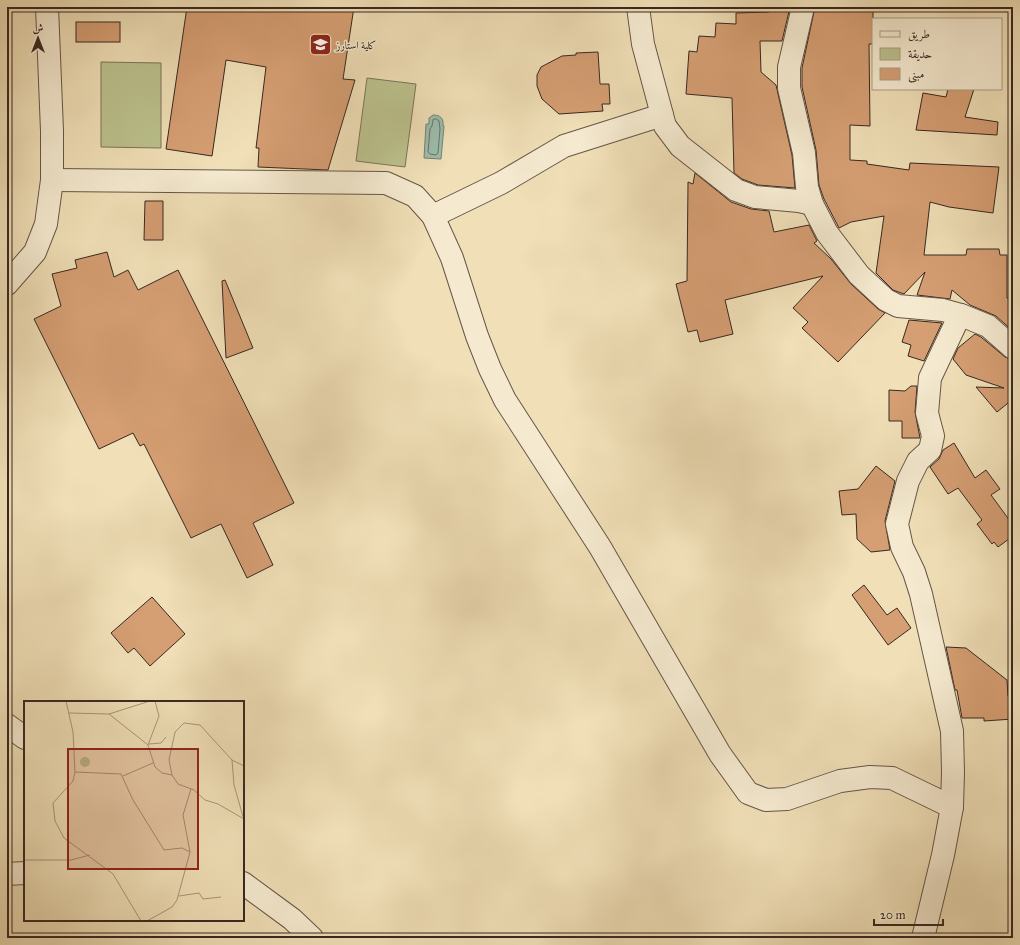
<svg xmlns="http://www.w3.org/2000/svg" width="1020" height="945" font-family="'IM FELL Great Primer',Amiri,serif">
<rect width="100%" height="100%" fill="#f0dfb7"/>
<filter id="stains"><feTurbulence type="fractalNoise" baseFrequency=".005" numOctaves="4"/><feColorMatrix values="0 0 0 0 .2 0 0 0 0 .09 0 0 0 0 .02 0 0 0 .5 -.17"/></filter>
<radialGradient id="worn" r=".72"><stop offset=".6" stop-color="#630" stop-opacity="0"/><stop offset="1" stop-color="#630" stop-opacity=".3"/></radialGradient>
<g fill="#bbc18d" stroke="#7a7458">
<path d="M 101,62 L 161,63 L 161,148 L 101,147 Z"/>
<path d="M 367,78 L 416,84 L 405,167 L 356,161 Z"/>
</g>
<path fill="#9bbdac" stroke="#738175" d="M 433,115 C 440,115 444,118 443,126 L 444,126 L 441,159 L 424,158 L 426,124 L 429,124 L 429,118 Z"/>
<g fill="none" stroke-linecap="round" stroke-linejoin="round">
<path stroke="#6a7267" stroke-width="1" d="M 436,119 L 439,121 L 440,129 L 438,153 L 436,155 L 430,154 L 428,152 L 430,129 L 432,126 L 433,120 Z"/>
</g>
<g fill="#d59e73" stroke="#382822">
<path d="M 187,7 L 354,7 L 343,79 L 355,80 L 328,170 L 258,167 L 259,148 L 256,148 L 266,67 L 226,60 L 212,156 L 166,149 Z"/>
<path d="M 770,7 L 790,7 L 782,41 L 760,41 L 761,72 L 776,85 L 792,155 L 795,188 L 758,185 L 742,179 L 734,173 L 732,98 L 686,94 L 689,51 L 697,52 L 699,36 L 715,37 L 716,23 L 736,24 L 736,13 L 769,12 Z"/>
<path d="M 815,7 L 873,7 L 873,44 L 869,44 L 870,126 L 850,125 L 850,160 L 867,161 L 867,164 L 909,170 L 910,163 L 999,167 L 993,213 L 949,207 L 930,202 L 924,255 L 966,255 L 967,249 L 999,249 L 1000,255 L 1007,255 L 1007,298 L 1013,299 L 1013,331 L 996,316 L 970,305 L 952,290 L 950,299 L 917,295 L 925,272 L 904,294 L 893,290 L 876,273 L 884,216 L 851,222 L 839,228 L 838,226 L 824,199 L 819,185 L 816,150 L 802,87 L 802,68 Z"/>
<rect x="76" y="22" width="44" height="20"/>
<path d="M 598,52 L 600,84 L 609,84 L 610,104 L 602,104 L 603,111 L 559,114 L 542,99 L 537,86 L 537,75 L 541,67 L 562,56 L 576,55 L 576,53 Z"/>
<path d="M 948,89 L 974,89 L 965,117 L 998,122 L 997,135 L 916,130 L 923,93 L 946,97 Z"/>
<path d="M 695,173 L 731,202 L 751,209 L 769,211 L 774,232 L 809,225 L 817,241 L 814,243 L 831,259 L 851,284 L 878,309 L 885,313 L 838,362 L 802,328 L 808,322 L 793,308 L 823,276 L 725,300 L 733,334 L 700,342 L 697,330 L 688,332 L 676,284 L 687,281 L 688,182 L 693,184 Z"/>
<path d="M 145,201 L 163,201 L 163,240 L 144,240 Z"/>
<path d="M 107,252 L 114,277 L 128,270 L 138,290 L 178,270 L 294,503 L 253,523 L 273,565 L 247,578 L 221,524 L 191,538 L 144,444 L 140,446 L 133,433 L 99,449 L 34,319 L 61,306 L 52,274 L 77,268 L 75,260 Z"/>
<path d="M 225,280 L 253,348 L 226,358 L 222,281 Z"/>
<path d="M 909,320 L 942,323 L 924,361 L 908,356 L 911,345 L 902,342 Z"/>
<path d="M 975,334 L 981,337 L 1005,357 L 1013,360 L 1013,399 L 997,412 L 976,387 L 1004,388 L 966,375 L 953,359 L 958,348 Z"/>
<path d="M 911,386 L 917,386 L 915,412 L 920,438 L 902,438 L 902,421 L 889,421 L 889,390 L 905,391 Z"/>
<path d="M 954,443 L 975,478 L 986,470 L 1000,489 L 991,495 L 1013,525 L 1013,536 L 998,547 L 994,542 L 992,544 L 977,524 L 982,520 L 958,488 L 948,494 L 930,467 L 939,459 L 943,450 Z"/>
<path d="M 876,466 L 895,481 L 885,521 L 890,550 L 871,552 L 857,539 L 856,514 L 842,515 L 839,491 L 858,489 Z"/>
<path d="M 864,585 L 887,615 L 897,608 L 911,628 L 888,645 L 852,595 Z"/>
<path d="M 152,597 L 185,634 L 150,666 L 134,648 L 128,653 L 111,633 Z"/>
<path d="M 946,647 L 966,648 L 1007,680 L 1008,696 L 1013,696 L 1013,719 L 984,721 L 984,718 L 962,718 L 957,690 L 955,690 Z"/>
</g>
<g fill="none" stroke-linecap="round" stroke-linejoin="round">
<defs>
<g id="minor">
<path d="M 638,7 L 643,44 L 665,126 L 680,146 L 736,190 L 755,197 L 799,201 L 812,204"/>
<path d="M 803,7 L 789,67 L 789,88 L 804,153 L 807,187 L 812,204 L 827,233 L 859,275 L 886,300 L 898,306 L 943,310 L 961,315 L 988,326 L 1013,348"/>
<path d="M 52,180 L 386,183 L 415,196 L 433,216 L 452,258 L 477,336 L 490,369 L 505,400 L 600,547 L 720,754 L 748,793 L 766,800 L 787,799 L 840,781 L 870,777 L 892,778 L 952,807"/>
<path d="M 433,216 L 501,183 L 564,146 L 662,115"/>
<path d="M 7,284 L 35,252 L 46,224 L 52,180 L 52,131 L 47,7"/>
<path d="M 7,725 L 25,738"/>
<path d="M 7,874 L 25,873"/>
<path d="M 243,883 L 292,919 L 312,938"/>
<path d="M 923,938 L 943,855 L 952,807 L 953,772 L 952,731 L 921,594 L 914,572 L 902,547 L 897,524 L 908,481 L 918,461 L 930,450 L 933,436 L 927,413 L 930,378 L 956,323 L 961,315"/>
</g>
</defs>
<use href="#minor" stroke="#665647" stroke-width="24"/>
<use href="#minor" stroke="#f5ead0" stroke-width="22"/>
</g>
<defs>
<symbol id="school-square" viewBox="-11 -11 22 22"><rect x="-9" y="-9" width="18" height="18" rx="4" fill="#8f2418" stroke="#f5ead0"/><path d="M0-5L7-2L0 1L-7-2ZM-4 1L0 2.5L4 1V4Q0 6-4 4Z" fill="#fff"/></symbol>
</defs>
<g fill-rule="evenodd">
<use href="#school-square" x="308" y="32" width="25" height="25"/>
</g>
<g text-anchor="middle" stroke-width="3" stroke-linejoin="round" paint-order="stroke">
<g font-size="11" fill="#382822" stroke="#f5ead0" text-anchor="start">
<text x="336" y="49">كلية استارز</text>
</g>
</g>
<g transform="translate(24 701)">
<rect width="220" height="220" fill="#f0dfb7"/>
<path d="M56 61a5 5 0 1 1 10 0a5 5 0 1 1-10 0Z" fill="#bbc18d"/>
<path fill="none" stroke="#a6967b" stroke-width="1" d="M 42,0 L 49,31 L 51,71 L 49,80 L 29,102 L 31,120 L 40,137 L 89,173 L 117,220M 45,12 L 85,13 L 126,0M 85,13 L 124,44 L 135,15 L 131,0M 125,43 L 137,42 L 142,36M 124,44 L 131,66 L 138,72 L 148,74M 208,59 L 176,24 L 160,22 L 151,31 L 145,59 L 148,74 L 154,83 L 170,89 L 181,99 L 194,103 L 220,118M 220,65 L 208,59 L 210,84 L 220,119M 51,71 L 97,73 L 109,99 L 140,149 L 158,147 L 166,151M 99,75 L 129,62M 0,159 L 47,159 L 66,154M 155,195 L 175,192 L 179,198 L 197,196M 123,220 L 148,206 L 153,199 L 166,151 L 159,114 L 167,88"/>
<path fill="#8f2418" fill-opacity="0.15" stroke="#8f2418" stroke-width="2" d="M 44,48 L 174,48 L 174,168 L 44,168 Z"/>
<rect width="220" height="220" fill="none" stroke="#382822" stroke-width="2"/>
</g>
<rect width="1020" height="945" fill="none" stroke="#f0dfb7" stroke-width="24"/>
<rect x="8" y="8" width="1004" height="929" fill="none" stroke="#382822" stroke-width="2"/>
<rect x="12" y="12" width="996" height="921" fill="none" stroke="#382822"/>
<rect x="872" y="18" width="130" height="72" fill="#f5ead0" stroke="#a99c8a"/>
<rect x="880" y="31" width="20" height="6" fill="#f5ead0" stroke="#a99c8a"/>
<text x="908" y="38" font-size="12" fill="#382822">طريق</text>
<rect x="880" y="48" width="20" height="12" fill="#bbc18d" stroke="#a99c8a"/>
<text x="908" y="58" font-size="12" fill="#382822">حديقة</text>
<rect x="880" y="68" width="20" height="12" fill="#d59e73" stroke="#a99c8a"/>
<text x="908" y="78" font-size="12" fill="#382822">مبنى</text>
<g transform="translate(38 38)" stroke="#f5ead0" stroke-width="3" paint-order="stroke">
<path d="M0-3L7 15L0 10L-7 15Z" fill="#382822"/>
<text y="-6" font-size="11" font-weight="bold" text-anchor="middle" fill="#382822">ش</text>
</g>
<path d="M874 919v6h69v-6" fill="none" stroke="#382822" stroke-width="2"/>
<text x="880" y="919" font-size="12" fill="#382822" stroke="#f5ead0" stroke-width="3" paint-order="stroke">20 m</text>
<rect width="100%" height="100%" filter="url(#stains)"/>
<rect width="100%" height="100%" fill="url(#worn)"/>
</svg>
